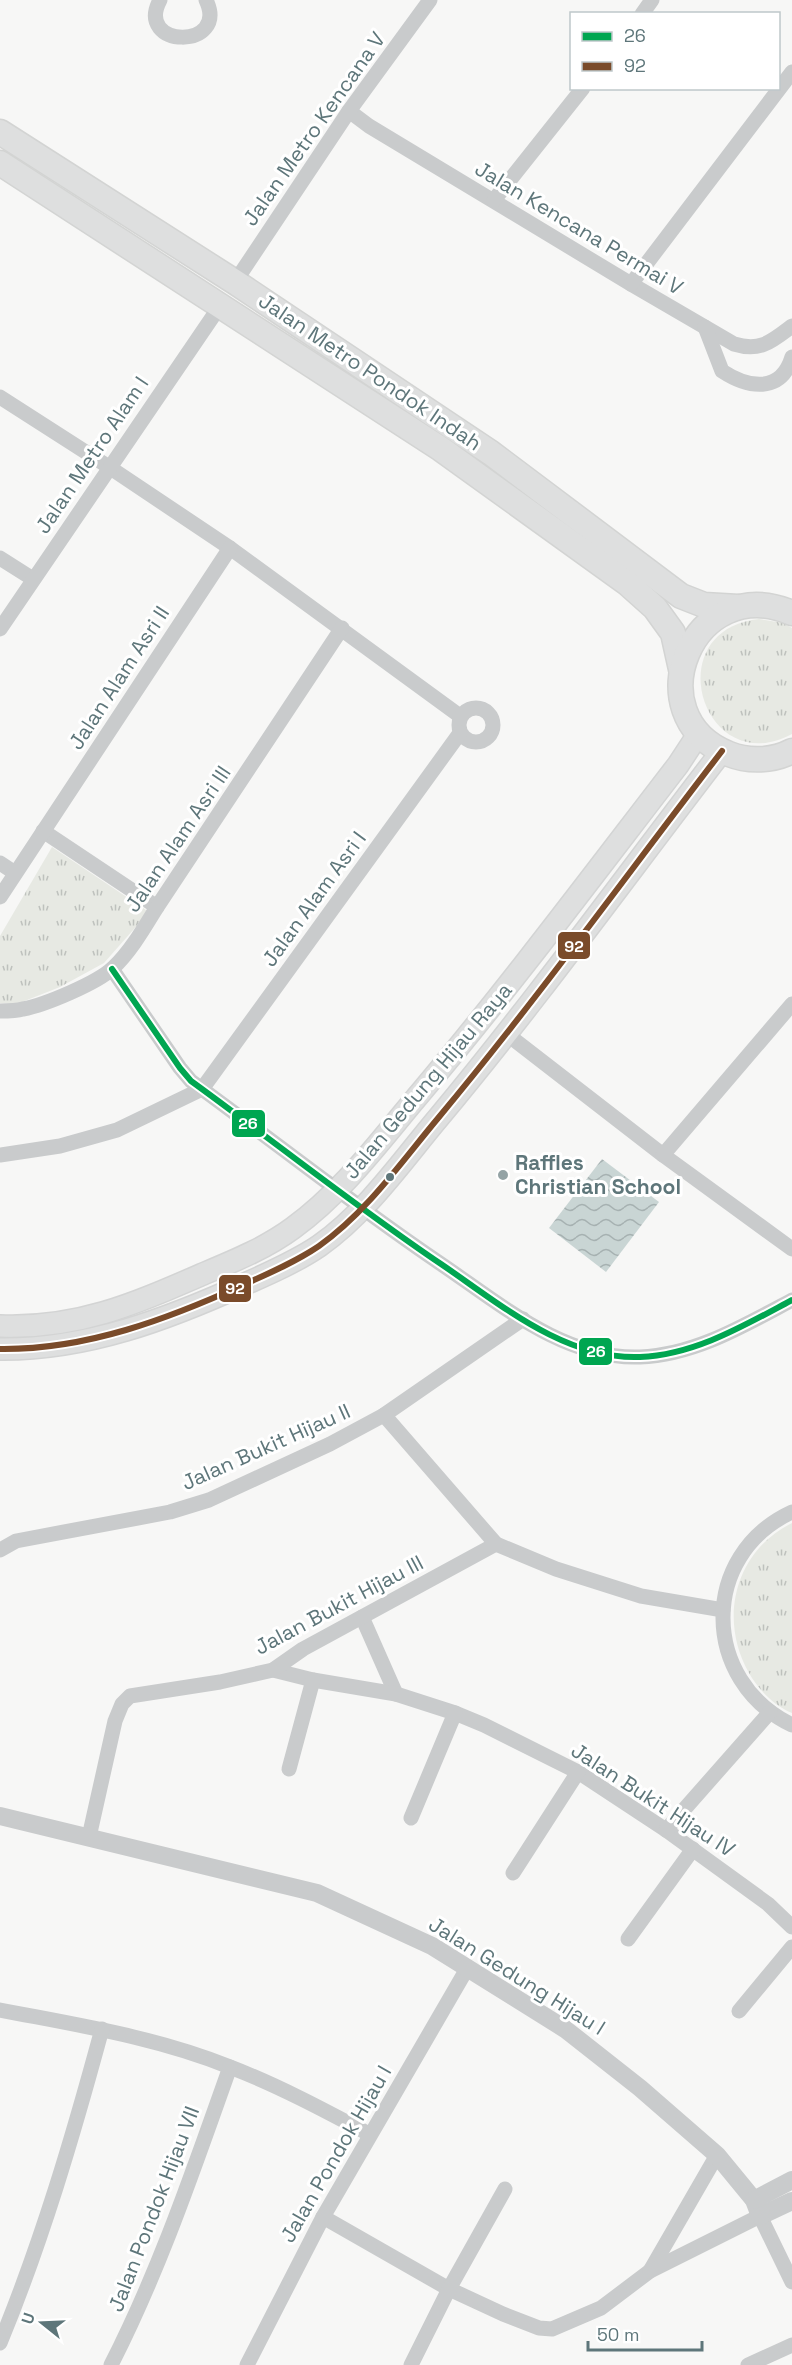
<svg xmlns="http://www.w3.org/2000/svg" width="792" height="2365" font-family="'Space Grotesk',sans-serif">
<defs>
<pattern id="grass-tufts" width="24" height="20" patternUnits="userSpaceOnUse" patternTransform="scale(1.5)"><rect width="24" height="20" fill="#e7e9e3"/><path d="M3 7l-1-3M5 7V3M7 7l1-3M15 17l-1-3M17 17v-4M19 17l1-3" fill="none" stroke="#bec1bd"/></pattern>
<pattern id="water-waves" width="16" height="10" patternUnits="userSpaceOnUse" patternTransform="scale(1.5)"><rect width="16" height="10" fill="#c9d5d4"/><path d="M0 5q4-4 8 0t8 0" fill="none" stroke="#a6b1b1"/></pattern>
</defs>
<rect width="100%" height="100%" fill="#f7f7f6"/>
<g fill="url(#grass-tufts)">
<path d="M 759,619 L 783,623 L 792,628 L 792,734 C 703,782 656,630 759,619 Z"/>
<path d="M 52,847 L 149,912 L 104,963 L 60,987 L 17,1004 L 0,1003 L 0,936 Z"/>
<path d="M 792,1523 L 792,1713 C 774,1706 758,1689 749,1673 C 718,1619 735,1551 792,1523 Z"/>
</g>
<path fill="url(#water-waves)" d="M 602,1159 L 659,1202 L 606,1272 L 549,1228 Z"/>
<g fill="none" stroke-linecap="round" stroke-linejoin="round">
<defs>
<g id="secondary">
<path d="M 0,1326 C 78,1329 134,1304 203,1274 C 234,1261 266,1248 293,1228 C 344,1191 382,1138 422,1091 C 511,985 594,874 678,765 L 699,733"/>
<path d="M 0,1349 C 86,1350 168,1319 245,1284 C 270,1273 297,1261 319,1246 C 367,1212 402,1161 439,1117 C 538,998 628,873 722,751"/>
</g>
<g id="trunk">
<path d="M 0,132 L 235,282 L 491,453 L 681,596 L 704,605 L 738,607"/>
<path d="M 0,163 L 441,449 L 627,583 L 655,608 L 673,633 L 681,669"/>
<path d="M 792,613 C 693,570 633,716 729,754 C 749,762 773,761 792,751"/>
</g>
</defs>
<use href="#secondary" stroke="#d3d4d4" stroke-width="24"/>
<use href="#trunk" stroke="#d3d4d3" stroke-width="27"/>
<g stroke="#c9cbcc" stroke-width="15">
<path d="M 160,0 C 134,49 230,50 206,0"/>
<path d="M 642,14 L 652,0"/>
<path d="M 349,111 L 369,126 L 631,284 L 734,344 C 760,352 771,342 792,326"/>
<path d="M 494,200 L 583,88"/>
<path d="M 235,282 L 349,111 L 430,0"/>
<path d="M 631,284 L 792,72"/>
<path d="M 705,327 L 722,371 C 748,388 781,394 792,357"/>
<path d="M 0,397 L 109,467 L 230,548 L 460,716"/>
<path d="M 0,558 L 33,579"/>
<path d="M 0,629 L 220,306"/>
<circle cx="476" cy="725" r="17"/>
<path d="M 43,831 L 157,907"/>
<path d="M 0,863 L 15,873"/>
<path d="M 0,897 L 230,548"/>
<path d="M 112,969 L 180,1068 L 191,1081 C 275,1142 355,1206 441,1264 C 500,1304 565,1360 640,1357 C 695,1355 745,1325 792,1300"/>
<path d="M 0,1011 C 8,1011 16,1011 23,1009 C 45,1005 97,983 113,968 C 131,951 144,928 157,907 L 342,628"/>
<path d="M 508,1035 L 663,1155 L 792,1249"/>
<path d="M 0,1155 L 60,1146 L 117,1130 L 202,1089 L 460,733"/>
<path d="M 663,1155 L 792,1004"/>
<path d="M 384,1415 L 496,1544 L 556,1569 L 641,1596 L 723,1610"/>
<path d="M 792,1512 C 699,1555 701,1681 792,1725"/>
<path d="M 0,1550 L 16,1541 L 170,1512 L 209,1500 L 330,1444 L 384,1415 L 523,1319"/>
<path d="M 362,1617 L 396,1694"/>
<path d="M 273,1670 L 313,1680 L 396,1694 L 455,1713 L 484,1725 L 578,1772 L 666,1830 L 768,1904 L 792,1927"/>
<path d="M 289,1769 L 313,1680"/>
<path d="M 411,1818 L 455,1713"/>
<path d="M 666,1830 L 770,1712"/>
<path d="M 89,1837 L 115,1721 L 122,1704 L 130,1696 L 220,1682 L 273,1670 L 303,1649 L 496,1544"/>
<path d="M 513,1873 L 578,1772"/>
<path d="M 628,1939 L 693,1849"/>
<path d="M 0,2010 C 77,2025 156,2037 230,2067 C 277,2085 324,2110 369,2134"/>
<path d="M 739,2011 L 792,1947"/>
<path d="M 323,2217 L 449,2289 L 503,2314 L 539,2328 L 552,2329 L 601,2308 L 650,2271 L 760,2216 L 792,2282"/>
<path d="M 650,2271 L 717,2155"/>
<path d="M 0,2343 C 42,2241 73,2136 102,2029"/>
<path d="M 111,2365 C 160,2269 194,2168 230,2067"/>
<path d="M 247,2365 L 323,2217 L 468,1967"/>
<path d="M 411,2365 L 449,2289 L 505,2189"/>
<path d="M 748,2365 L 792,2345"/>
</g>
<g stroke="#c9cbcc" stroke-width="18">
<path d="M 0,1816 L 317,1893 L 432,1946 L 565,2029 L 640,2088 L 717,2155 L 754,2200 L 760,2216 L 792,2201"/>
<path d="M 754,2200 L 792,2180"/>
</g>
<use href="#secondary" stroke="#dedfdf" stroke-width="21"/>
<use href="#trunk" stroke="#dedfdf" stroke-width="24"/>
<defs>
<path id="bus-1" d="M 112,969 L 180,1068 L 191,1081 C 275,1142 355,1206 441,1264 C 500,1304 565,1360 640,1357 C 695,1355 745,1325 792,1300"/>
<path id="bus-2" d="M 0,1349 C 86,1350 168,1319 245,1284 C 270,1273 297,1261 319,1246 C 367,1212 402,1161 439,1117 C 538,998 628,873 722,751"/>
</defs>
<use href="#bus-1" stroke="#fff" stroke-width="10"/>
<use href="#bus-2" stroke="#fff" stroke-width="10"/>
<use href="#bus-1" stroke="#00a651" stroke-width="6"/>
<use href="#bus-2" stroke="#7a4b2a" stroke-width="6"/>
</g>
<circle fill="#94a3a5" stroke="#fff" stroke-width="2" cx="503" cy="1175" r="6"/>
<circle fill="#5e767a" stroke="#fff" stroke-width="2" cx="390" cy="1177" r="5"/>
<g text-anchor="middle" stroke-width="6" stroke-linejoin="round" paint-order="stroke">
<g font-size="21" fill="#5e767a" stroke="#fff">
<text transform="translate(314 129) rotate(-55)" y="7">Jalan Metro Kencana V</text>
<text transform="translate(579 228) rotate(31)" y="7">Jalan Kencana Permai V</text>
<text transform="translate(370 372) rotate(34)" y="7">Jalan Metro Pondok Indah</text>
<text transform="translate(92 455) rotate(-56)" y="7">Jalan Metro Alam I</text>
<text transform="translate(119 678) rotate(-57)" y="7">Jalan Alam Asri II</text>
<text transform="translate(178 839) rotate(-56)" y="7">Jalan Alam Asri III</text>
<text transform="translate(314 899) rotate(-54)" y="7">Jalan Alam Asri I</text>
<text transform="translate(428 1081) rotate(-50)" y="7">Jalan Gedung Hijau Raya</text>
<text transform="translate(266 1447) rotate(-24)" y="7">Jalan Bukit Hijau II</text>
<text transform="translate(339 1605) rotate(-28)" y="7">Jalan Bukit Hijau III</text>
<text transform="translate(653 1800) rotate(33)" y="7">Jalan Bukit Hijau IV</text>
<text transform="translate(517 1976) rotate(32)" y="7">Jalan Gedung Hijau I</text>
<text transform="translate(336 2154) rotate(-60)" y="7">Jalan Pondok Hijau I</text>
<text transform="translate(154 2209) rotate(-69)" y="7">Jalan Pondok Hijau VII</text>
</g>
<g font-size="21" font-weight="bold" fill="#5e767a" stroke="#fff" text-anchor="start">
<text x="515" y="1170">Raffles<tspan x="515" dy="24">Christian School</tspan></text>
</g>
</g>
<g stroke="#fff" stroke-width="2">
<rect x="557" y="931" width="34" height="29" rx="6" fill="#7a4b2a"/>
<rect x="231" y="1109" width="35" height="29" rx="6" fill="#00a651"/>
<rect x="218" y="1274" width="34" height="29" rx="6" fill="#7a4b2a"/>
<rect x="578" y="1337" width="35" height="29" rx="6" fill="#00a651"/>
</g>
<g font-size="16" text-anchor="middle" font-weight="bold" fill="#fff">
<text x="574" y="952">92</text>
<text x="248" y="1129">26</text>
<text x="235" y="1294">92</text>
<text x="596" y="1357">26</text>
</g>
<rect x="570" y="12" width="210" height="78" fill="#ffffff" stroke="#bfc8ca" stroke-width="1.5"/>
<rect x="582" y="32" width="30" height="9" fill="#00a651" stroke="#bfc8ca" stroke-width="1.5"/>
<text x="624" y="42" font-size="18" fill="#5e767a">26</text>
<rect x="582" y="62" width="30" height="9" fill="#7a4b2a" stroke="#bfc8ca" stroke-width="1.5"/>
<text x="624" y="72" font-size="18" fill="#5e767a">92</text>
<g transform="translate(42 2323) rotate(288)" stroke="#ffffff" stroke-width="4.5" paint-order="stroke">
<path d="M0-4.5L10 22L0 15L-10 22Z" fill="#5e767a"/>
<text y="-9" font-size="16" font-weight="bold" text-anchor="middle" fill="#5e767a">U</text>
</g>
<path d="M588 2341v9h114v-9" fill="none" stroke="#5e767a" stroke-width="3"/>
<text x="597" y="2341" font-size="18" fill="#5e767a" stroke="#ffffff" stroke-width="4.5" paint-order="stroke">50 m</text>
</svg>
